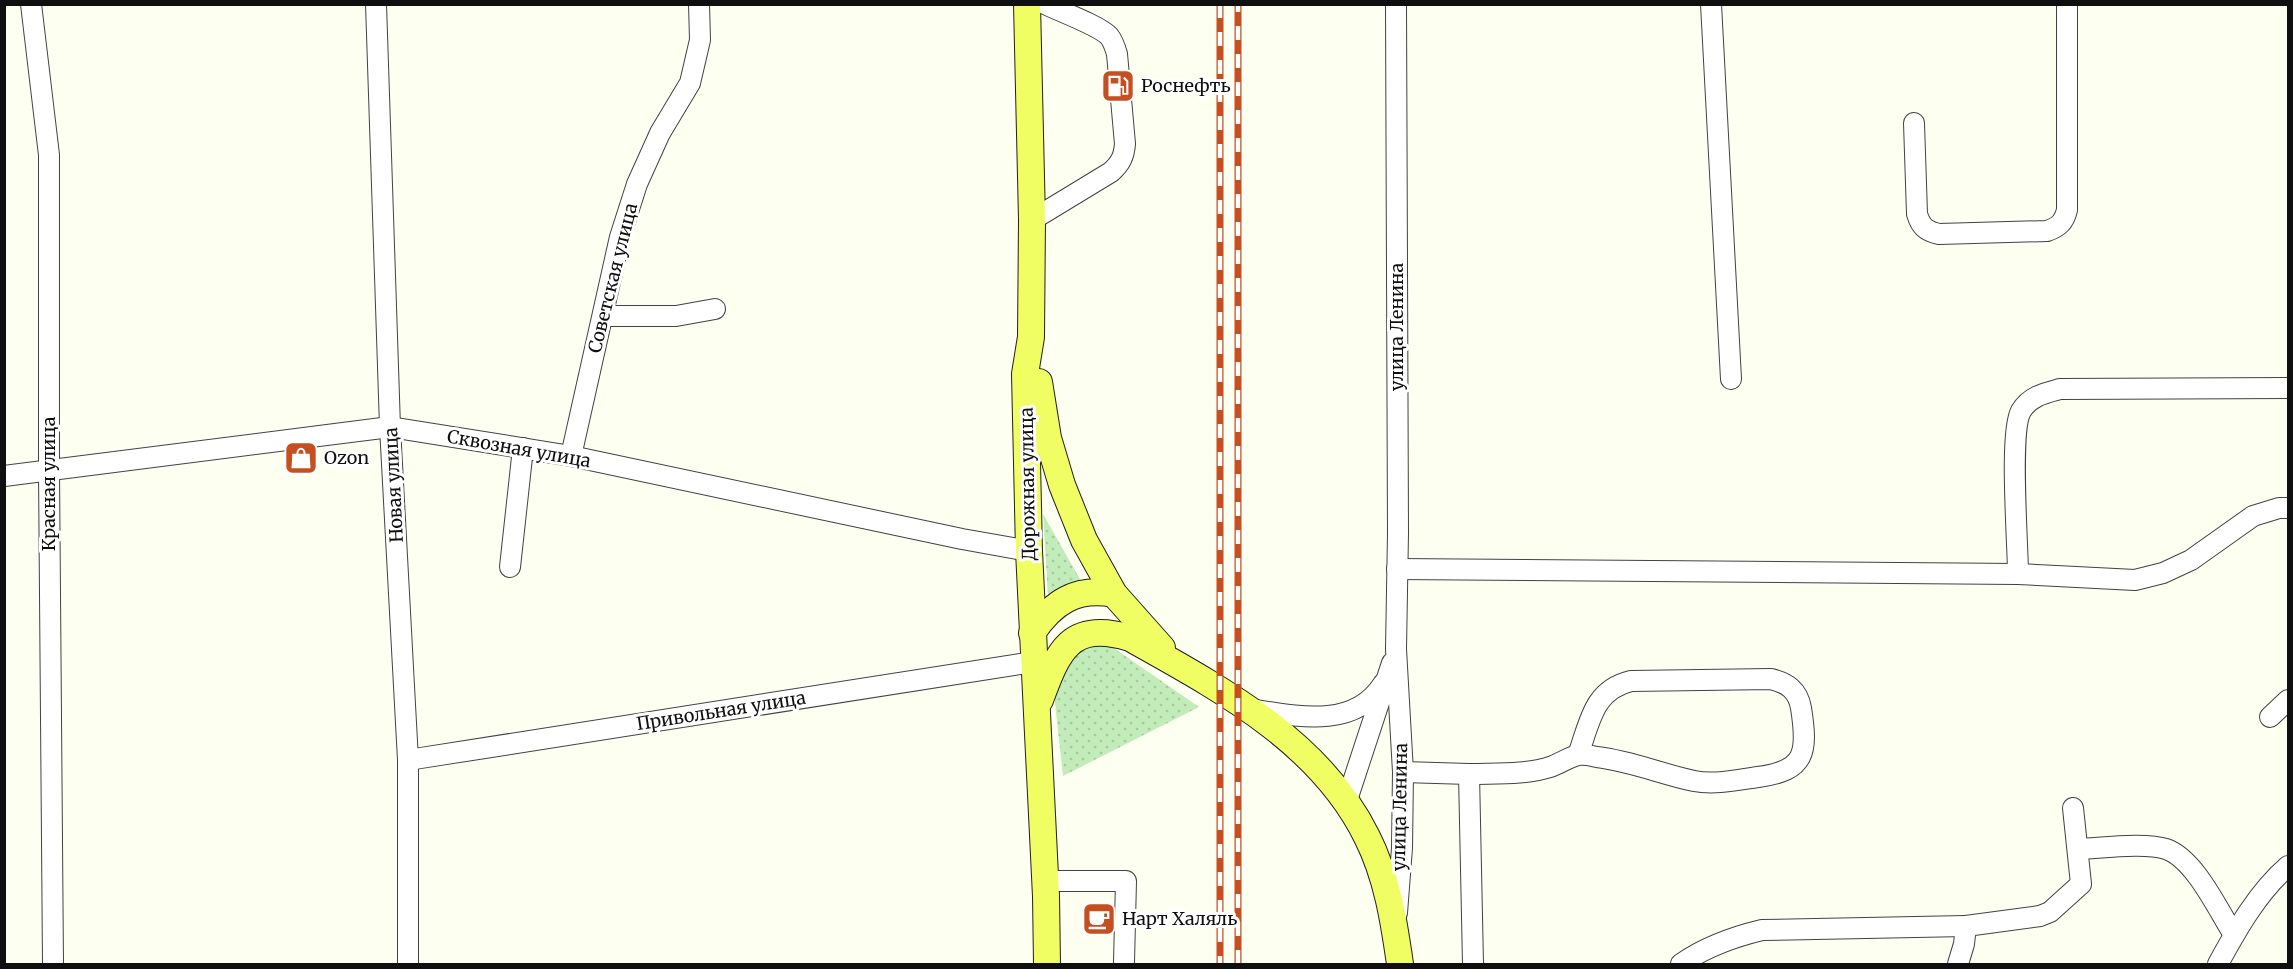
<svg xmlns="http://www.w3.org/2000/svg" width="2293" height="969" font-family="Merriweather,serif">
<defs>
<pattern id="grass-dots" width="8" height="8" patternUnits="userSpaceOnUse" patternTransform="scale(1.5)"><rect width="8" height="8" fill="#c2ecb9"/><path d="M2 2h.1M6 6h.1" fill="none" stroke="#a6c99e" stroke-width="1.8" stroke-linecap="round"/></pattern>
</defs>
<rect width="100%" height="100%" fill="#fdfff1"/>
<g fill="url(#grass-dots)">
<path d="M 1043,514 L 1081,581 L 1048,596 Z"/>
<path d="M 1088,643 L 1108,644 L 1199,707 L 1063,776 L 1054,694 L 1067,657 Z"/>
</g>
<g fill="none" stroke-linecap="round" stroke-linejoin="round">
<defs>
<g id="minor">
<path d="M 31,4 L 49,155 L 49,471 L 53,964"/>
<path d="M 376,4 L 390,427 L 408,760 L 408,964"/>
<path d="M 1396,4 L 1398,533 L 1396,649 L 1403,772 L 1402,848 L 1397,913"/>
<path d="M 1711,4 L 1731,379"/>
<path d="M 1914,123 L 1917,214 C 1921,227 1926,231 1939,234 L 2047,231 C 2059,227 2064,222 2067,210 L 2067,4"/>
<path d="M 1032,220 L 1111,172 C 1121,163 1124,156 1125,144 L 1117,54 C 1115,47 1113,41 1109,36 C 1098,25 1061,12 1045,4"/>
<path d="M 603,316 L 676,316 L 715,309"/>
<path d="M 571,456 L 620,237 L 637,184 L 660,133 L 690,83 L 700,40 L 699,4"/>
<path d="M 4,476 L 390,427 L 571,456 L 962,539 L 1029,551"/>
<path d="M 510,567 L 523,448"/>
<path d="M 1397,569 L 2018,574 L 2135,580 L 2163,573 L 2191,560 L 2253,516 L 2279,508 L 2288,508"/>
<path d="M 2018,574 C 2018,544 2009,432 2021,411 C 2030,396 2045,393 2060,389 L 2288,388"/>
<path d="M 1250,709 C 1295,716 1354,730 1383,684"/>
<path d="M 2270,717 L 2288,700"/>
<path d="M 408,760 L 1033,662"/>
<path d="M 1403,772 L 1469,774 L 1473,964"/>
<path d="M 1469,774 C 1495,773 1525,775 1550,767 C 1560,764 1570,756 1579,755 C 1585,754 1592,756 1597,757 C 1631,761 1661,774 1694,781 C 1715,785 1737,780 1758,777 C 1806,771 1808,752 1801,708 C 1798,690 1787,683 1771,679 L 1631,681 C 1593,690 1590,722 1578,755"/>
<path d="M 1346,803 L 1392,663"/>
<path d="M 2079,849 C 2102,848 2145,842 2166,849 C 2195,859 2218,910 2234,935"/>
<path d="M 1045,881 L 1126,881 L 1124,962"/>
<path d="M 1681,964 C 1705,947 1733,937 1762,930 L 1966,926"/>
<path d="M 1958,964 L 1964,944 L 1966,926 L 2040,916 L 2050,912 L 2081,884 L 2073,808"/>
<path d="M 2218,964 C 2237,929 2258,892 2288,866"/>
</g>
<g id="major">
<path d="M 1027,4 L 1032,220 L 1031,337 L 1025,374 L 1029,551 L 1046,896 L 1047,964"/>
<path d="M 1039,382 L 1048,438 L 1062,485 L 1084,540 L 1114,594 L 1162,648"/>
<path d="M 1032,633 C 1053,602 1076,587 1114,594"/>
<path d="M 1040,700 C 1058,651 1070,620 1130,638 C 1219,688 1320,741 1367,837 C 1387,876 1394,922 1400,964"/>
</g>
</defs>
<use href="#minor" stroke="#424242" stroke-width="22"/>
<use href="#major" stroke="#202020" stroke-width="28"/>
<use href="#minor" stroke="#fff" stroke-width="20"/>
<use href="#major" stroke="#f0fd63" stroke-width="26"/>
<defs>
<g id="rail">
<path d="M 1220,4 L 1220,964"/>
<path d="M 1238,964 L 1238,4"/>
</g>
</defs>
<use href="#rail" stroke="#c54f21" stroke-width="7"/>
<use href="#rail" stroke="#fff" stroke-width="4.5" stroke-dasharray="14" stroke-linecap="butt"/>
</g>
<defs>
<symbol id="fuel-square" viewBox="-11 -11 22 22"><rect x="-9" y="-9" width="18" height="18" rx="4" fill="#c54f21" stroke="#fff"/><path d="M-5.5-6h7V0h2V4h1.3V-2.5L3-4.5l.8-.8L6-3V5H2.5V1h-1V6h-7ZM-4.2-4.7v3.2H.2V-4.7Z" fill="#fff"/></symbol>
<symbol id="shop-square" viewBox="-11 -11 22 22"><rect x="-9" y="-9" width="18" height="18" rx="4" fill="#c54f21" stroke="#fff"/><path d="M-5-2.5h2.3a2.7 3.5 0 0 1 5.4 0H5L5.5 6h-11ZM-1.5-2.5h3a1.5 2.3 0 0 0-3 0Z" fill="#fff"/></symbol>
<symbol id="cafe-square" viewBox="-11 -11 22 22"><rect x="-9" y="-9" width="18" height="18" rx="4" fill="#c54f21" stroke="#fff"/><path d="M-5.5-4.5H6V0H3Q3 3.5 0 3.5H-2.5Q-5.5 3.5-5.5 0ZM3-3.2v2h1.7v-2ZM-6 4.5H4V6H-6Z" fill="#fff"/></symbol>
</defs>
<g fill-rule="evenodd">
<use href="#fuel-square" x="1099" y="67" width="38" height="38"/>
<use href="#shop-square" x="282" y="439" width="38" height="38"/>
<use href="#cafe-square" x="1080" y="900" width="38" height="38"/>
</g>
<g text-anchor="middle" stroke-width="6" stroke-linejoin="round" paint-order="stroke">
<g font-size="18" fill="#0f0f0f" stroke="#fff" text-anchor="start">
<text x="1141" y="92">Роснефть</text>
<text x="324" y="464">Ozon</text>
<text x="1122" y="925">Нарт Халяль</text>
</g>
<g font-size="18" fill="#0f0f0f" stroke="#fff">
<text transform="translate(613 278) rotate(-76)" y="6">Советская улица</text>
<text transform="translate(1397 327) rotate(-90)" y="6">улица Ленина</text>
<text transform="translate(519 449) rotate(10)" y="6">Сквозная улица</text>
<text transform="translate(49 484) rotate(-90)" y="6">Красная улица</text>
<text transform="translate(1028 484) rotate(-91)" y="6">Дорожная улица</text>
<text transform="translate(394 485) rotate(-93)" y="6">Новая улица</text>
<text transform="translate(721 711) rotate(-9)" y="6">Привольная улица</text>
<text transform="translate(1400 807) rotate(-89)" y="6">улица Ленина</text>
</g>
</g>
<rect width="2293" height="969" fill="none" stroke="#0f0f0f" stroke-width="12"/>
</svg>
